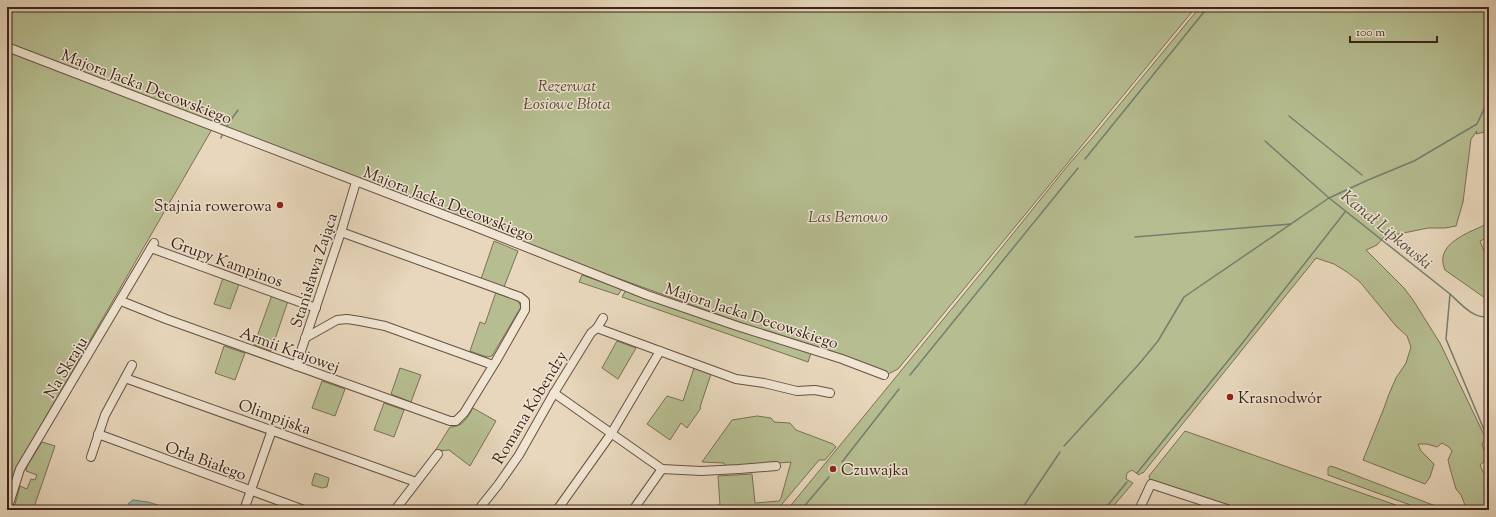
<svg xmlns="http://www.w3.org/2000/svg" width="1496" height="517" font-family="'Sorts Mill Goudy',serif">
<rect width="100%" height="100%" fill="#e8d7bc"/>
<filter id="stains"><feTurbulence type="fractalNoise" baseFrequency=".005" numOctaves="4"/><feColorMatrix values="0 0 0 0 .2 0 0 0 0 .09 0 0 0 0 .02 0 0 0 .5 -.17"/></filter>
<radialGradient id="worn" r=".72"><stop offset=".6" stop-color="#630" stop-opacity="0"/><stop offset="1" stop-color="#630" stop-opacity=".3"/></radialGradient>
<g fill="#b6be91" stroke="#7a7056">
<path d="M 7,7 L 1196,7 L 898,369 L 886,375 L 559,257 L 215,124 L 18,465 L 7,497 Z"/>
<path d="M 1200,7 L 1489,7 L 1489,131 L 1476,134 L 1477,131 L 1471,139 L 1463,202 L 1456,226 L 1445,228 L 1428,228 L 1384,237 L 1377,245 L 1366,250 L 1404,288 L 1413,300 L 1440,343 L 1486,439 L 1482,444 L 1487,459 L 1480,465 L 1483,472 L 1489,476 L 1489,507 L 1487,510 L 1467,510 L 1461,495 L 1456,489 L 1451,472 L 1448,460 L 1452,451 L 1449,447 L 1442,443 L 1437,447 L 1427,444 L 1418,444 L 1421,451 L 1434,464 L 1430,477 L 1425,484 L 1363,460 L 1384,408 L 1389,394 L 1396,378 L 1406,363 L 1411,347 L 1407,336 L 1396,326 L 1360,282 L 1347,272 L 1334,264 L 1316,258 L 1143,473 L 1141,473 L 1139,475 L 1132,470 L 1127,473 L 1126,479 L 1133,483 L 1110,510 L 787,510 L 986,267 L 1069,164 L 1092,138 Z"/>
<path d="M 1489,223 L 1489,237 L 1480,241 L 1489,264 L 1489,308 L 1485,298 L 1445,270 C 1433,243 1471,232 1489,223 Z"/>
<path d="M 494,241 L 518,251 L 504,287 L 481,279 Z"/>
<path d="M 582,275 L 622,289 L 618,295 L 579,282 Z"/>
<path d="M 223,278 L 239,284 L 230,309 L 214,304 Z"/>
<path d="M 626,290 L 811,353 L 808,362 L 622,297 Z"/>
<path d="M 496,292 L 518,300 L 521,307 L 492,356 L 487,357 L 470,351 L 480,322 L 485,324 Z"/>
<path d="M 272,295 L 288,301 L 271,351 L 254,345 Z"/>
<path d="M 617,341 L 636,348 L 618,379 L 602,368 Z"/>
<path d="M 224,346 L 245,353 L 235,380 L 215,373 Z"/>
<path d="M 400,368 L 421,375 L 411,402 L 391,394 Z"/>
<path d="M 694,368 L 711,374 L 700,407 L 701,408 L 687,428 L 681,423 L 670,440 L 647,424 L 667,396 L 683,401 Z"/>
<path d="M 322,381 L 345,389 L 335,416 L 312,408 Z"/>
<path d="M 384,403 L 404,410 L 394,437 L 374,430 Z"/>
<path d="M 473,408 L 496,421 L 470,466 L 449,450 L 435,451 L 450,427 C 463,427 467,418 473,408 Z"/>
<path d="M 757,416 L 771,418 L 774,422 L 790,423 L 796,430 L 833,444 L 836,447 L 825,460 L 819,460 L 777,510 L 693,510 L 694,508 L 720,505 L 718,476 L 752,474 L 755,503 L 779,501 L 781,498 L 791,462 L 725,467 L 724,463 L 702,462 L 732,420 Z"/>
<path d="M 1185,431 L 1410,510 L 1239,510 L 1150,480 L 1149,476 Z"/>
<path d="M 42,442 L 55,446 L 33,510 L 23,510 L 14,508 L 20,486 L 27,489 L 31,479 L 35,480 L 37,475 L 26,471 L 27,466 Z"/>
<path d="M 1330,466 L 1334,467 L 1446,510 L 1424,510 L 1328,475 L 1328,468 Z"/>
<path d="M 315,473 L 329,478 L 327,487 L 322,488 L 312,485 L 312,482 Z"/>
</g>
<path fill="#98baab" stroke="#747e71" d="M 133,500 L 148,502 L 174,510 L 126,510 L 129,503 Z"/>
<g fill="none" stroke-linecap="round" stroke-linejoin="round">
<g stroke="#747e71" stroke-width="1.5">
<path d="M 1289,116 L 1362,175"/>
<path d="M 226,127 L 238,110"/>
<path d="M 221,138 L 222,135"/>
<path d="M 1265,141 L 1329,198 L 1450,294 C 1461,304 1473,319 1489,317"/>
<path d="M 1085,159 L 1208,7"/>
<path d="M 1135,237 L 1291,224"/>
<path d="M 1450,294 L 1446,339 L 1485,432"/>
<path d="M 910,375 L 1078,168"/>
<path d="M 1064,446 L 1139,364 L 1158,341 L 1184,297 L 1329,198 L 1368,180 L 1414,161 L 1477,124 L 1489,98"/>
<path d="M 842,462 L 899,389"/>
<path d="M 1137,473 L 1240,346 L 1345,212"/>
<path d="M 801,510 L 829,477"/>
<path d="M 1021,510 L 1060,452"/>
<path d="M 1104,510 L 1127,482"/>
</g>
<defs>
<g id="minor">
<path d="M 7,47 L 473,226 L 647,295 L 737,326 L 842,359 L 884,375"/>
<path d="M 151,248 L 316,308"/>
<path d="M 121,301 L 166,319 L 450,421 L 456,421 L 464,413 L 496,361 L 525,310 L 525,301 L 520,297 L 341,232"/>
<path d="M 597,328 L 736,379 L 764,383 L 797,391 L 815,390 L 830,393"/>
<path d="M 305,338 L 337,320 L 347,319 L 360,321 L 385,326 L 493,365"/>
<path d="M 296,366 L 341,232 L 356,182"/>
<path d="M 125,378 L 416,482"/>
<path d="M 554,393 L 662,469"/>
<path d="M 98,434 L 304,510"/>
<path d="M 91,457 L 105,415 L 132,365"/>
<path d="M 662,469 L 701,471 L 739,469 L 776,466"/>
<path d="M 7,510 L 20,469 L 154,243"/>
<path d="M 244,510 L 272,430"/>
<path d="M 395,510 L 438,454"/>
<path d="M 478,510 L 498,485 L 519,455 L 554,393 L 591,333 L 597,328 L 603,318"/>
<path d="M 557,510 L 611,434 L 660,351"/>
<path d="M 633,510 L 662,469"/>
<path d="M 1139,510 L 1151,484 L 1230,510"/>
</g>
</defs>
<use href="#minor" stroke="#685042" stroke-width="10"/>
<use href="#minor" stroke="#f0e5d3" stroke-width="8"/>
</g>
<g fill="#8f2418" stroke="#f0e5d3" stroke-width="1.5">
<circle cx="280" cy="205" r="4"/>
<circle cx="1230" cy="397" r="4"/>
<circle cx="833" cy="469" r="4"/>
</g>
<g text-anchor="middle" stroke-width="3" stroke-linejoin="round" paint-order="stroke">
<g font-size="16" font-style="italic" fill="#5b4a38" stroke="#f0e5d3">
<text x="567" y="91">Rezerwat<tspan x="567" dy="18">Łosiowe Błota</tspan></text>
<text x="848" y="222">Las Bemowo</text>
</g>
<g font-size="16" fill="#3d231a" stroke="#f0e5d3">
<text transform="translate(147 86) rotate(21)" y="6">Majora Jacka Decowskiego</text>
<text transform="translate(449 203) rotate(21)" y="6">Majora Jacka Decowskiego</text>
<text transform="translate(227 261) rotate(20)" y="6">Grupy Kampinos</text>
<text transform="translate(313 270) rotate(-72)" y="6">Stanisława Zająca</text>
<text transform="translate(752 315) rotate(18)" y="6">Majora Jacka Decowskiego</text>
<text transform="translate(290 349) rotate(20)" y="6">Armii Krajowej</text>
<text transform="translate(65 367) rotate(-59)" y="6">Na Skraju</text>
<text transform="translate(529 407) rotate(-59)" y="6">Romana Kobendzy</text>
<text transform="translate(275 416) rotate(20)" y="6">Olimpijska</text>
<text transform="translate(206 460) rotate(20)" y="6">Orła Białego</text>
</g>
<g font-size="16" fill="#3d231a" stroke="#f0e5d3" text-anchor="start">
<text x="272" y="211" text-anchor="end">Stajnia rowerowa</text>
<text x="1238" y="403">Krasnodwór</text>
<text x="841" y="475">Czuwajka</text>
</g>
<g font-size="17" font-style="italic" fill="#54493e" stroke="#f0e5d3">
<text transform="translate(1387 229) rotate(40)" y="6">Kanał Lipkowski</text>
</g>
</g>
<rect width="1496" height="517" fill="none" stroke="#e8d7bc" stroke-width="24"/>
<rect x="8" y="8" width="1480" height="501" fill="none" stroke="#3d231a" stroke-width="2"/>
<rect x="12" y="12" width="1472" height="493" fill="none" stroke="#3d231a"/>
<path d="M1350 36v6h87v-6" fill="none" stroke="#3d231a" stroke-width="2"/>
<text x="1356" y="36" font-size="12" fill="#3d231a" stroke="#f0e5d3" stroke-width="3" paint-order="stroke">100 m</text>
<rect width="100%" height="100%" filter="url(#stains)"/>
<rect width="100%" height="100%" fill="url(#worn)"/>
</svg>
